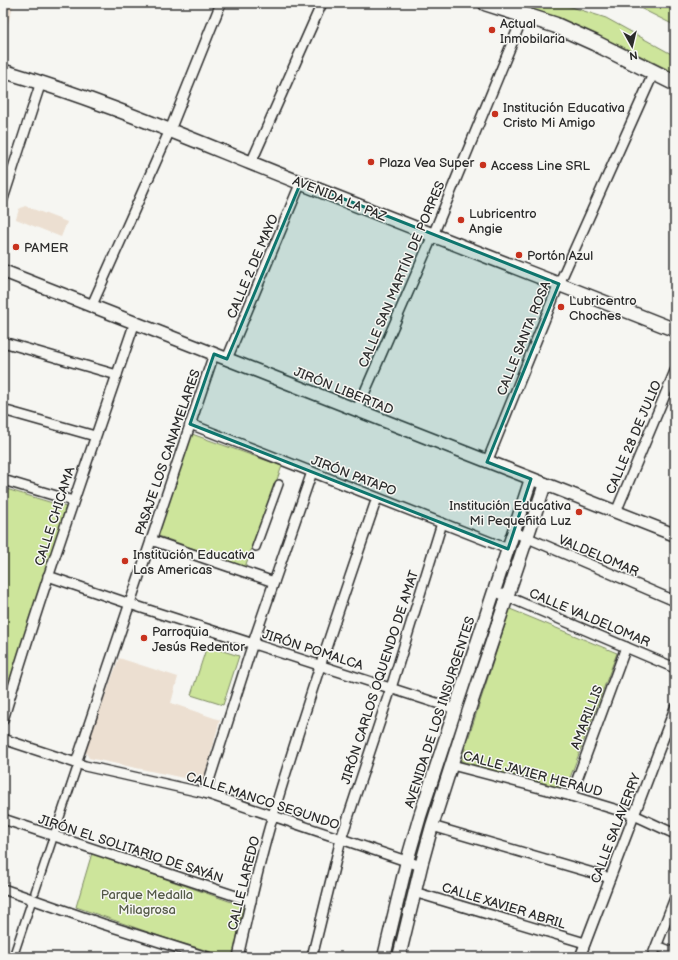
<svg xmlns="http://www.w3.org/2000/svg" width="678" height="960" font-family="'Balsamiq Sans',sans-serif">
<rect width="100%" height="100%" fill="#f6f6f2"/>
<filter id="ink" filterUnits="userSpaceOnUse"><feTurbulence type="fractalNoise" baseFrequency=".025" numOctaves="2"/><feDisplacementMap in="SourceGraphic" scale="8" xChannelSelector="R" yChannelSelector="G"/><feConvolveMatrix kernelMatrix="1 2 1 2 8 2 1 2 1" color-interpolation-filters="sRGB"/></filter>
<g filter="url(#ink)">
<g fill="#ecdfd1">
<path d="M 3,3 L 14,3 L 3,40 Z"/>
<path d="M 25,206 L 67,222 L 61,237 L 16,219 L 19,209 Z"/>
<path d="M 119,658 L 178,677 L 171,703 L 220,720 L 204,778 L 198,781 L 89,758 L 85,751 Z"/>
</g>
<g fill="#cde59b" stroke="#7c8863">
<path d="M 509,3 L 559,3 L 606,18 L 675,56 L 675,73 L 621,46 Z"/>
<path d="M 630,3 L 675,3 L 675,26 L 672,24 Z"/>
<path d="M 192,434 L 282,466 L 245,567 L 156,535 Z"/>
<path d="M 3,488 L 66,507 L 3,702 Z"/>
<path d="M 532,490 L 537,493 L 501,592 L 498,590 Z"/>
<path d="M 492,605 L 498,607 L 398,957 L 388,957 L 421,822 Z"/>
<path d="M 510,609 L 617,653 L 565,791 L 461,761 Z"/>
<path d="M 207,646 L 239,656 L 223,705 L 191,695 Z"/>
<path d="M 92,853 L 243,906 L 233,957 L 228,957 L 165,938 L 76,907 Z"/>
</g>
<g fill="none" stroke-linecap="round" stroke-linejoin="round">
<defs>
<g id="pedestrian">
<path d="M 256,547 L 279,484"/>
<path d="M 55,832 L 76,770"/>
<path d="M 35,892 L 52,841"/>
<path d="M 13,957 L 31,903"/>
</g>
<g id="minor">
<path d="M 251,163 L 322,3"/>
<path d="M 3,199 L 41,82"/>
<path d="M 92,305 L 170,130 L 221,3"/>
<path d="M 3,342 L 117,375"/>
<path d="M 227,359 L 301,182"/>
<path d="M 3,410 L 95,436"/>
<path d="M 357,410 L 433,235 L 524,14"/>
<path d="M 190,424 L 508,549"/>
<path d="M 487,462 L 559,284 L 654,72"/>
<path d="M 3,480 L 73,501"/>
<path d="M 616,512 L 675,371"/>
<path d="M 514,532 L 675,601"/>
<path d="M 151,540 L 274,582"/>
<path d="M 48,576 L 136,606 L 455,709"/>
<path d="M 494,591 L 675,668"/>
<path d="M 3,720 C 43,586 90,454 135,322"/>
<path d="M 3,739 L 85,766 L 205,793 L 421,866"/>
<path d="M 76,763 L 214,354"/>
<path d="M 452,765 L 571,796 L 634,815 L 675,834"/>
<path d="M 205,793 L 253,643 L 312,472"/>
<path d="M 571,796 L 626,647"/>
<path d="M 3,819 L 251,901"/>
<path d="M 432,826 L 610,878"/>
<path d="M 3,889 L 103,924 L 207,957"/>
<path d="M 414,892 L 585,943"/>
<path d="M 657,946 L 675,953"/>
<path d="M 238,957 C 248,912 258,867 271,822 C 303,713 340,605 377,498"/>
<path d="M 312,957 L 341,839 L 391,688 L 442,523"/>
<path d="M 580,957 L 675,708"/>
<path d="M 652,957 L 675,898"/>
</g>
<g id="tertiary">
<path d="M 3,271 L 675,535"/>
<path d="M 384,957 L 407,861 L 420,816 L 531,479"/>
<path d="M 399,957 L 421,866 L 432,826 L 467,716 L 545,484"/>
</g>
<path id="secondary" d="M 3,71 C 88,96 169,130 251,163 C 392,220 534,274 675,330"/>
<path id="primary" d="M 486,3 L 555,25 L 595,43 L 675,83"/>
</defs>
<use href="#pedestrian" stroke="#2b2b2b" stroke-width="10"/>
<use href="#minor" stroke="#2b2b2b" stroke-width="12"/>
<use href="#tertiary" stroke="#2b2b2b" stroke-width="15"/>
<use href="#secondary" stroke="#2b2b2b" stroke-width="16"/>
<use href="#primary" stroke="#2b2b2b" stroke-width="18"/>
<use href="#pedestrian" stroke="#f6f6f2" stroke-width="7"/>
<use href="#minor" stroke="#f6f6f2" stroke-width="9"/>
<use href="#tertiary" stroke="#f6f6f2" stroke-width="12"/>
<use href="#secondary" stroke="#f6f6f2" stroke-width="13"/>
<use href="#primary" stroke="#f6f6f2" stroke-width="15"/>
</g>
</g>
<path fill="#0f766e" fill-opacity="0.2" stroke="#0f766e" stroke-width="3" stroke-linejoin="round" d="M 301,182 L 559,284 L 487,462 L 531,479 L 508,549 L 190,424 L 214,354 L 227,359 Z"/>
<g fill="#c8321e" stroke="#f6f6f2" stroke-width="1.5">
<circle cx="492" cy="30" r="4"/>
<circle cx="495" cy="114" r="4"/>
<circle cx="371" cy="162" r="4"/>
<circle cx="483" cy="165" r="4"/>
<circle cx="461" cy="220" r="4"/>
<circle cx="16" cy="247" r="4"/>
<circle cx="519" cy="255" r="4"/>
<circle cx="561" cy="307" r="4"/>
<circle cx="579" cy="512" r="4"/>
<circle cx="125" cy="561" r="4"/>
<circle cx="144" cy="638" r="4"/>
</g>
<g text-anchor="middle" stroke-width="3" stroke-linejoin="round" paint-order="stroke">
<g font-size="13" fill="#2b2b2b" stroke="#f6f6f2" text-anchor="start">
<text x="500" y="28">Actual<tspan x="500" dy="15">Inmobilaria</tspan></text>
<text x="503" y="112">Institución Educativa<tspan x="503" dy="15">Cristo Mi Amigo</tspan></text>
<text x="379" y="167">Plaza Vea Super</text>
<text x="491" y="170">Access Line SRL</text>
<text x="469" y="218">Lubricentro<tspan x="469" dy="15">Angie</tspan></text>
<text x="24" y="252">PAMER</text>
<text x="527" y="260">Portón Azul</text>
<text x="569" y="305">Lubricentro<tspan x="569" dy="15">Choches</tspan></text>
<text x="571" y="510" text-anchor="end">Institución Educativa<tspan x="571" dy="15">Mi Pequeñita Luz</tspan></text>
<text x="133" y="559">Institución Educativa<tspan x="133" dy="15">Las Americas</tspan></text>
<text x="152" y="636">Parroquia<tspan x="152" dy="15">Jesús Redentor</tspan></text>
</g>
<g font-size="13" fill="#2b2b2b" stroke="#f6f6f2">
<text transform="translate(340 198) rotate(22)" y="5">AVENIDA LA PAZ</text>
<text transform="translate(252 266) rotate(-67)" y="5">CALLE 2 DE MAYO</text>
<text transform="translate(401 274) rotate(-67)" y="5">CALLE SAN MARTÍN DE PORRES</text>
<text transform="translate(523 338) rotate(-68)" y="5">CALLE SANTA ROSA</text>
<text transform="translate(344 390) rotate(22)" y="5">JIRÓN LIBERTAD</text>
<text transform="translate(633 437) rotate(-67)" y="5">CALLE 28 DE JULIO</text>
<text transform="translate(167 452) rotate(-71)" y="5">PASAJE LOS CANAMELARES</text>
<text transform="translate(354 475) rotate(21)" y="5">JIRÓN PATAPO</text>
<text transform="translate(54 516) rotate(-72)" y="5">CALLE CHICAMA</text>
<text transform="translate(599 555) rotate(23)" y="5">VALDELOMAR</text>
<text transform="translate(590 617) rotate(23)" y="5">CALLE VALDELOMAR</text>
<text transform="translate(313 649) rotate(18)" y="5">JIRÓN POMALCA</text>
<text transform="translate(379 677) rotate(-72)" y="5">JIRÓN CARLOS OQUENDO DE AMAT</text>
<text transform="translate(439 712) rotate(-72)" y="5">AVENIDA DE LOS INSURGENTES</text>
<text transform="translate(586 717) rotate(-69)" y="5">AMARILLIS</text>
<text transform="translate(533 773) rotate(15)" y="5">CALLE JAVIER HERAUD</text>
<text transform="translate(263 800) rotate(18)" y="5">CALLE MANCO SEGUNDO</text>
<text transform="translate(615 828) rotate(-69)" y="5">CALLE SALAVERRY</text>
<text transform="translate(131 848) rotate(18)" y="5">JIRÓN EL SOLITARIO DE SAYÁN</text>
<text transform="translate(243 883) rotate(-76)" y="5">CALLE LAREDO</text>
<text transform="translate(504 905) rotate(17)" y="5">CALLE XAVIER ABRIL</text>
</g>
<g font-size="13" fill="#545a47" stroke="#f6f6f2">
<text x="147" y="899">Parque Medalla<tspan x="147" dy="15">Milagrosa</tspan></text>
</g>
</g>
<rect width="678" height="960" fill="none" stroke="#f6f6f2" stroke-width="16"/>
<rect x="8" y="8" width="662" height="944" fill="none" stroke="#2b2b2b" stroke-width="1.5" filter="url(#ink)"/>
<g transform="translate(632 46) rotate(172)" stroke="#f6f6f2" stroke-width="3" paint-order="stroke">
<path d="M0-3L7 15L0 10L-7 15Z" fill="#2b2b2b"/>
<text y="-6" font-size="11" font-weight="bold" text-anchor="middle" fill="#2b2b2b">N</text>
</g>
</svg>
